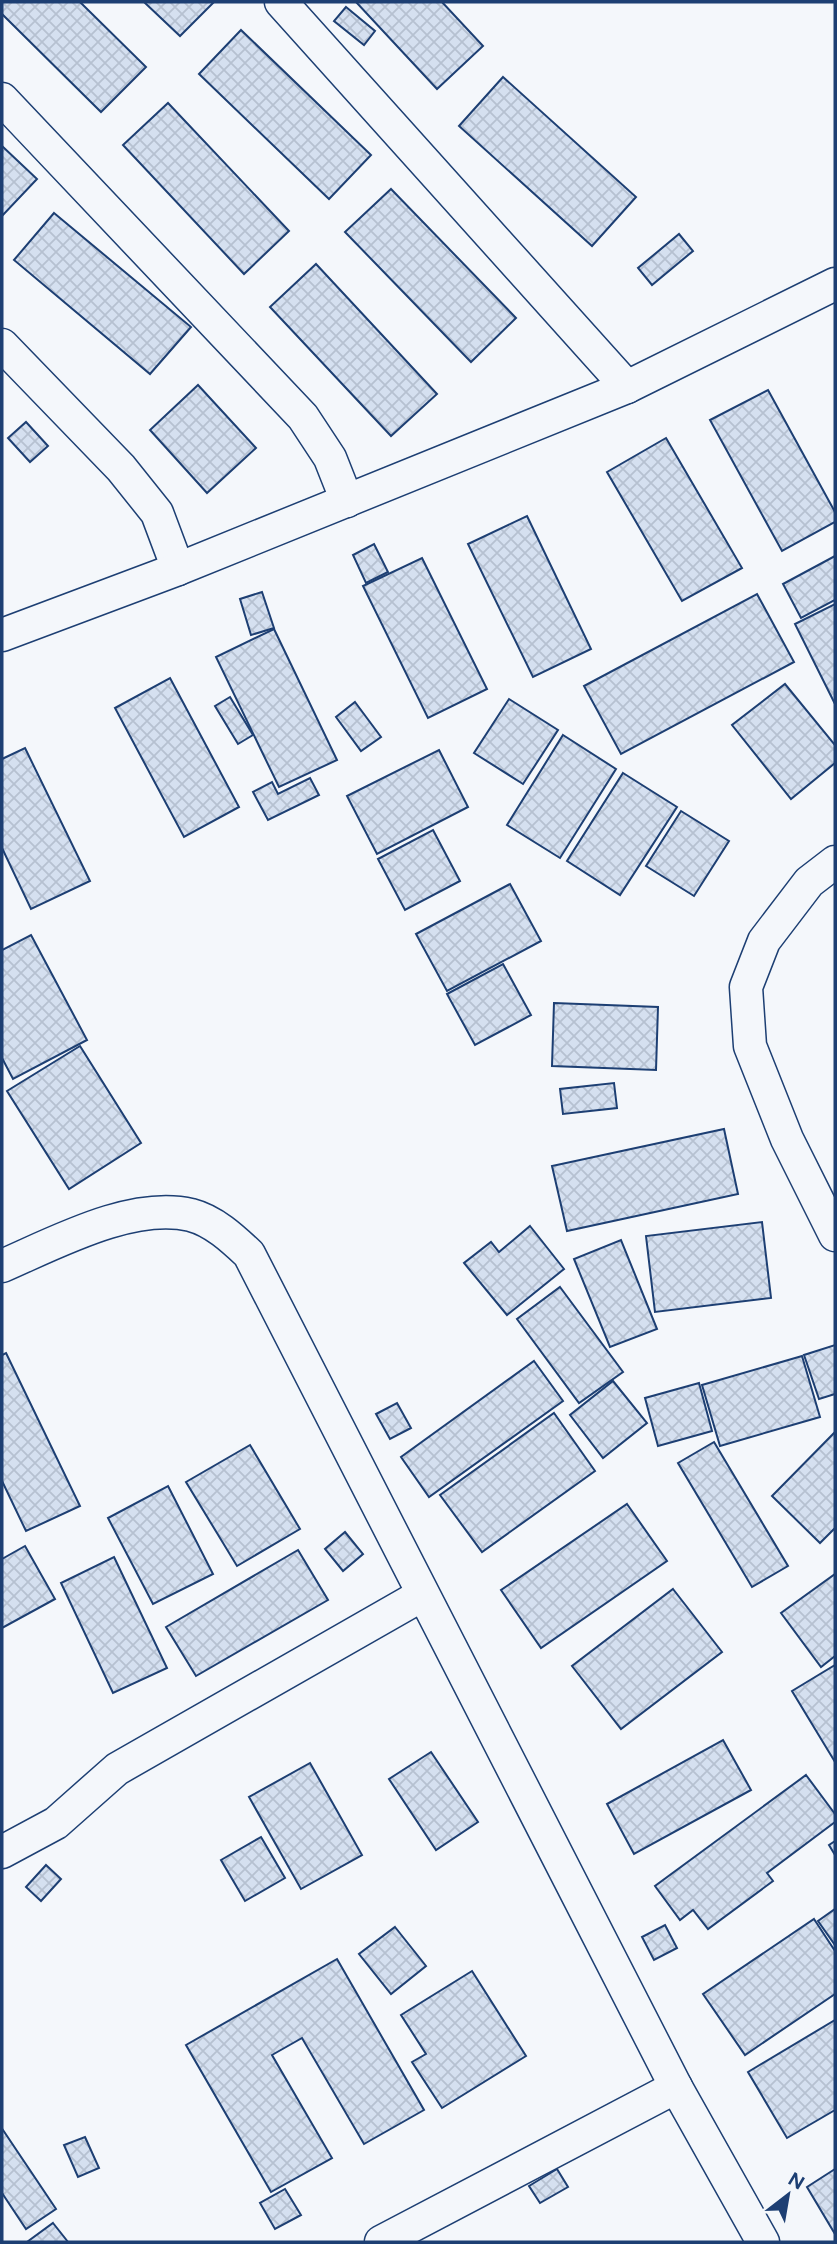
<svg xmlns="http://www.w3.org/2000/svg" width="837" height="2244" font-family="Figtree,sans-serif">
<defs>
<pattern id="building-cross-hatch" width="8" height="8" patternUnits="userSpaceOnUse" patternTransform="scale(1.75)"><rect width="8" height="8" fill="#d5e0f0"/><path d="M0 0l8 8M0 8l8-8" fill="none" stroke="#b6c1d1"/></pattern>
</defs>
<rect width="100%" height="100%" fill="#f4f7fb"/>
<g fill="url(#building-cross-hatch)" stroke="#1d3f73" stroke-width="2">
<path d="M 2,2 L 80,2 L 146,67 L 101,112 L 2,14 Z"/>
<path d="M 144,2 L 214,2 L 180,36 Z"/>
<path d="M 356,2 L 442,2 L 483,46 L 437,89 Z"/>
<path d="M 346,7 L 375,31 L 364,45 L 334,21 Z"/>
<path d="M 241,30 L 371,155 L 329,199 L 199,74 Z"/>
<path d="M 503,77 L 636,197 L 592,246 L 459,126 Z"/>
<path d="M 168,103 L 289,231 L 244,274 L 123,145 Z"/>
<path d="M 2,146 L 37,179 L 2,216 Z"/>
<path d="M 391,189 L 516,318 L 471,362 L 345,232 Z"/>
<path d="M 54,213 L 191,327 L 150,374 L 14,260 Z"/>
<path d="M 679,234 L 693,251 L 652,285 L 638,268 Z"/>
<path d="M 316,264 L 437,394 L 391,436 L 270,307 Z"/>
<path d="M 198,385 L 256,448 L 207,493 L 150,430 Z"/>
<path d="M 768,390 L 835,512 L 835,522 L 782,551 L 710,420 Z"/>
<path d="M 26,422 L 48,446 L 30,462 L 8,438 Z"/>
<path d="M 666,438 L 742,568 L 682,601 L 607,472 Z"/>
<path d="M 527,516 L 591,649 L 533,677 L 468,544 Z"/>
<path d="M 374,544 L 388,572 L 366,583 L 353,555 Z"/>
<path d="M 835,556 L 835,600 L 801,618 L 783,584 Z"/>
<path d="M 422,558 L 487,689 L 428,718 L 363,586 Z"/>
<path d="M 262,592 L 274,628 L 251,635 L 240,599 Z"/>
<path d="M 757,594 L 794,662 L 621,754 L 584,686 Z"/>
<path d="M 835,604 L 835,704 L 795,624 Z"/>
<path d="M 274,629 L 337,760 L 279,787 L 216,657 Z"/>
<path d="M 170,678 L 239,807 L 184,837 L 115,708 Z"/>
<path d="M 785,684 L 835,745 L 835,763 L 791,799 L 732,725 Z"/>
<path d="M 230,697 L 253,735 L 238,744 L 215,706 Z"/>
<path d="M 509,699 L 558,730 L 523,784 L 474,753 Z"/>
<path d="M 355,702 L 381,737 L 361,751 L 336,717 Z"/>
<path d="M 563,735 L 616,769 L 560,858 L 507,825 Z"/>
<path d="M 25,748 L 90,881 L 31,909 L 2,848 L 2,759 Z"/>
<path d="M 439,750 L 468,807 L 377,854 L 347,796 Z"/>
<path d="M 623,773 L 677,807 L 620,895 L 567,861 Z"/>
<path d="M 310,778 L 319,795 L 268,820 L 253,792 L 272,782 L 278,794 Z"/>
<path d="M 681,811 L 729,841 L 694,896 L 646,866 Z"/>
<path d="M 433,830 L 460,881 L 405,910 L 378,859 Z"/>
<path d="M 510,884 L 541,941 L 447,991 L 416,934 Z"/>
<path d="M 31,935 L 87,1040 L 13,1079 L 2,1058 L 2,950 Z"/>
<path d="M 503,964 L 531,1015 L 475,1045 L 447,994 Z"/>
<path d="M 554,1003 L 658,1007 L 656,1070 L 552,1066 Z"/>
<path d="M 80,1046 L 141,1143 L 69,1189 L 7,1091 Z"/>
<path d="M 614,1083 L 617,1108 L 563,1114 L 560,1089 Z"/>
<path d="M 724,1129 L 738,1194 L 567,1231 L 552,1166 Z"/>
<path d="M 762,1222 L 771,1298 L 655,1312 L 646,1236 Z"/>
<path d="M 530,1226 L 564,1269 L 507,1315 L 464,1263 L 491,1242 L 499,1252 Z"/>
<path d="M 621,1240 L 657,1329 L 610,1347 L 574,1259 Z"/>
<path d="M 560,1287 L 623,1372 L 579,1403 L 517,1319 Z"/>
<path d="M 835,1345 L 835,1394 L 819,1399 L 804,1355 Z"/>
<path d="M 6,1353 L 80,1506 L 26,1531 L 2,1481 L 2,1355 Z"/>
<path d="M 802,1356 L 820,1417 L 720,1446 L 702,1385 Z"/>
<path d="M 534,1361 L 563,1401 L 429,1497 L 401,1457 Z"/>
<path d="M 613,1381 L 647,1423 L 603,1458 L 570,1415 Z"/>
<path d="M 699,1383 L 712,1431 L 658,1446 L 645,1398 Z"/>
<path d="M 397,1403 L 411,1428 L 390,1439 L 376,1414 Z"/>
<path d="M 554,1413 L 595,1471 L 482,1552 L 440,1495 Z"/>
<path d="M 835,1432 L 835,1528 L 820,1543 L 772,1496 Z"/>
<path d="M 714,1442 L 788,1566 L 752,1587 L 678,1463 Z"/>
<path d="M 250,1445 L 300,1529 L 237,1566 L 186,1482 Z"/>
<path d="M 168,1486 L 213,1574 L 153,1604 L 108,1518 Z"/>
<path d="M 627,1504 L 667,1561 L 541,1648 L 501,1590 Z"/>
<path d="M 345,1532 L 363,1554 L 343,1571 L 325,1549 Z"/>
<path d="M 25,1546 L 55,1599 L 2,1628 L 2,1559 Z"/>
<path d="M 298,1550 L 328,1600 L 196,1676 L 166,1627 Z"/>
<path d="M 114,1557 L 167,1668 L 113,1693 L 61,1583 Z"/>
<path d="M 835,1574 L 835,1656 L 821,1667 L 781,1613 Z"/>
<path d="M 673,1589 L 722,1652 L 621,1729 L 572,1666 Z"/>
<path d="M 835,1665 L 835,1762 L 792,1691 Z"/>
<path d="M 723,1740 L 751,1790 L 634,1854 L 607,1804 Z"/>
<path d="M 431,1752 L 478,1822 L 436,1850 L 389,1779 Z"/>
<path d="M 310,1763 L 362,1855 L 301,1889 L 249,1797 Z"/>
<path d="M 806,1775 L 835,1814 L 835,1822 L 767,1873 L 773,1881 L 708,1929 L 693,1910 L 680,1920 L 655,1886 Z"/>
<path d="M 261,1837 L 285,1878 L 245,1901 L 221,1860 Z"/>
<path d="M 835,1841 L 835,1855 L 829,1845 Z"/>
<path d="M 46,1865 L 61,1879 L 41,1901 L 26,1887 Z"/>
<path d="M 835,1909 L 835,1945 L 818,1921 Z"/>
<path d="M 814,1919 L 835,1951 L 835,1994 L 745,2055 L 703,1994 Z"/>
<path d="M 665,1925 L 677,1948 L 654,1960 L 642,1937 Z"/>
<path d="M 395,1927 L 426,1966 L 391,1994 L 359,1954 Z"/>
<path d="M 337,1959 L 424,2110 L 364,2144 L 302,2038 L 272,2055 L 332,2158 L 271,2192 L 186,2045 Z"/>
<path d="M 472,1971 L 526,2056 L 442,2108 L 412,2062 L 426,2054 L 401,2015 Z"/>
<path d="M 835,2020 L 835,2110 L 787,2138 L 748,2072 Z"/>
<path d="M 3,2130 L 56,2209 L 26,2229 L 2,2193 L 2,2131 Z"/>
<path d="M 85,2137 L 99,2168 L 78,2177 L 64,2145 Z"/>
<path d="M 557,2169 L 568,2187 L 540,2203 L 529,2186 Z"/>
<path d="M 835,2169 L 835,2234 L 807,2187 Z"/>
<path d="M 285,2189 L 301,2215 L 275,2229 L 260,2203 Z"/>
<path d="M 53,2223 L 68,2242 L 27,2242 Z"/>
</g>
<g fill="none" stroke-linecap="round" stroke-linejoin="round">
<defs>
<g id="minor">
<path d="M 281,2 L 627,387"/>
<path d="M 2,99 L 303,417 L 330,458 L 347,501"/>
<path d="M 2,345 L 121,468 L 157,513 L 178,569"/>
<path d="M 2,635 L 178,569 L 627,387 L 835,284"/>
<path d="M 835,862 L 809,882 L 764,941 L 746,987 L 750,1046 L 787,1139 L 835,1235"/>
<path d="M 2,1266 C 55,1243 132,1201 191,1215 C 214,1221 233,1239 249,1254 L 676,2087 L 763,2242"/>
<path d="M 2,1852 L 56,1823 L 117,1769 L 422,1595"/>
<path d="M 381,2242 L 676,2087"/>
</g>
</defs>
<use href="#minor" stroke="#1d3f73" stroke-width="35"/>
<use href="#minor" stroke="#f4f7fb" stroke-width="32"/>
</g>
<rect width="837" height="2244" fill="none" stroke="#1d3f73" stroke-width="7"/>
<g transform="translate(788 2195) rotate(31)" stroke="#f4f7fb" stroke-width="5" paint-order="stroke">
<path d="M0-5L12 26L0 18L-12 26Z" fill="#1d3f73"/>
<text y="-10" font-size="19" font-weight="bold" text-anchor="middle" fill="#1d3f73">N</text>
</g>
</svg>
